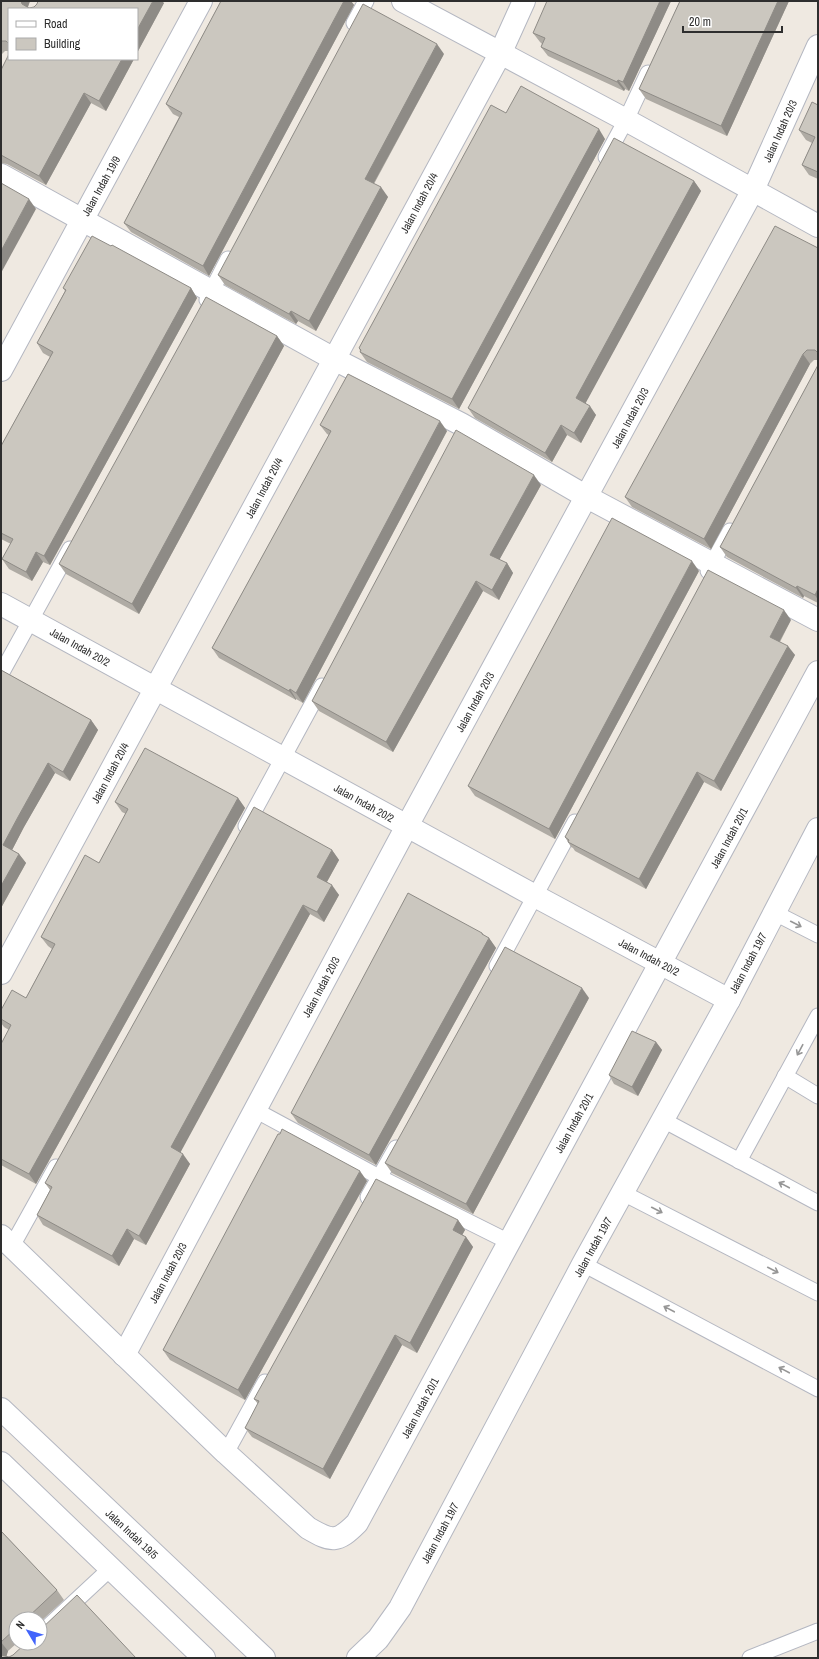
<svg xmlns="http://www.w3.org/2000/svg" width="819" height="1659" font-family="'Archivo Narrow',sans-serif">
<rect width="100%" height="100%" fill="#efe9e1"/>
<g fill="none" stroke-linecap="round" stroke-linejoin="round">
<defs>
<g id="service">
<path d="M 354,23 L 366,1"/>
<path d="M 606,157 L 626,120 L 648,73"/>
<path d="M 207,300 L 228,259"/>
<path d="M 708,571 L 730,531"/>
<path d="M 1,674 L 70,549"/>
<path d="M 246,826 L 322,686"/>
<path d="M 775,913 L 818,935"/>
<path d="M 497,966 L 575,822"/>
<path d="M 785,1076 L 818,1096"/>
<path d="M 255,1110 L 379,1177 L 509,1242"/>
<path d="M 663,1120 L 818,1203"/>
<path d="M 739,1161 L 818,1016"/>
<path d="M 623,1193 L 818,1293"/>
<path d="M 368,1197 L 396,1148"/>
<path d="M 12,1246 L 56,1167"/>
<path d="M 583,1264 L 818,1389"/>
<path d="M 226,1453 L 265,1382"/>
<path d="M 40,1634 L 111,1568"/>
<path d="M 750,1658 L 818,1631"/>
</g>
<g id="minor">
<path d="M 403,1 L 626,120 L 818,226"/>
<path d="M 1,175 L 334,359 L 461,424 L 587,497 L 818,620"/>
<path d="M 1,370 L 201,1"/>
<path d="M 1,604 L 535,896 L 729,1000"/>
<path d="M 1,973 L 500,54 L 524,1"/>
<path d="M 1,1236 L 226,1453 L 308,1528 C 332,1542 337,1543 357,1523 L 818,672"/>
<path d="M 124,1355 L 407,826 L 753,190 L 818,46"/>
<path d="M 1,1463 L 204,1658"/>
</g>
<g id="tertiary">
<path d="M 1,1409 L 264,1658"/>
<path d="M 358,1658 L 378,1639 L 400,1608 L 583,1264 L 729,1000 L 818,829"/>
</g>
</defs>
<use href="#service" stroke="#b4b7c1" stroke-width="17"/>
<use href="#minor" stroke="#b4b7c1" stroke-width="24"/>
<use href="#tertiary" stroke="#b4b7c1" stroke-width="24"/>
<use href="#service" stroke="#fff" stroke-width="15"/>
<use href="#minor" stroke="#fff" stroke-width="22"/>
<use href="#tertiary" stroke="#fff" stroke-width="22"/>
</g>
<g fill="#afaba4">
<path d="M 1,1 L 30,1 L 28,7 L 29,8 L 164,3 L 137,53 L 137,9 L 9,9 L 9,51 L 5,51 L 1,55 Z"/>
<path d="M 221,1 L 351,1 L 354,5 L 209,276 L 131,232 L 124,223 L 179,117 L 173,114 L 166,104 Z"/>
<path d="M 671,1 L 629,91 L 625,89 L 624,91 L 548,56 L 541,47 L 542,44 L 540,42 L 533,33 Z"/>
<path d="M 680,1 L 789,1 L 727,136 L 646,99 L 639,89 Z"/>
<path d="M 444,54 L 374,184 L 388,197 L 316,331 L 298,321 L 296,324 L 225,285 L 218,275 Z"/>
<path d="M 134,59 L 106,111 L 91,103 L 46,185 L 7,164 L 1,163 L 1,70 Z"/>
<path d="M 818,105 L 818,179 L 809,175 L 802,165 L 812,143 L 806,140 L 799,130 Z"/>
<path d="M 506,113 L 605,139 L 459,409 L 367,362 L 360,352 L 360,351 L 359,348 Z"/>
<path d="M 694,181 L 701,191 L 585,403 L 596,415 L 581,443 L 567,435 L 552,462 L 475,418 L 468,408 Z"/>
<path d="M 818,248 L 818,360 L 814,360 L 810,364 L 711,549 L 632,507 L 625,497 Z"/>
<path d="M 63,288 L 191,288 L 197,298 L 50,565 L 43,562 L 32,581 L 9,569 L 2,559 L 11,544 L 1,539 L 1,446 L 50,357 L 43,353 L 37,343 L 65,291 Z"/>
<path d="M 277,336 L 284,346 L 139,614 L 66,574 L 59,564 Z"/>
<path d="M 818,365 L 818,603 L 804,596 L 803,598 L 727,557 L 720,547 Z"/>
<path d="M 320,425 L 447,431 L 303,703 L 296,699 L 296,700 L 219,658 L 212,648 L 329,435 L 327,434 Z"/>
<path d="M 541,485 L 499,560 L 507,563 L 513,573 L 499,600 L 483,591 L 393,752 L 319,711 L 312,701 Z"/>
<path d="M 699,571 L 555,839 L 475,796 L 468,786 Z"/>
<path d="M 791,620 L 780,642 L 795,655 L 721,791 L 704,782 L 646,889 L 575,851 L 573,848 L 571,847 L 565,837 Z"/>
<path d="M 1,670 L 91,720 L 98,730 L 70,781 L 55,773 L 24,827 L 12,850 L 19,854 L 26,863 L 1,908 Z"/>
<path d="M 238,798 L 245,808 L 36,1184 L 1,1165 L 1,1044 L 9,1030 L 4,1027 L 1,1023 L 1,1010 L 26,998 L 52,949 L 48,946 L 41,937 L 99,863 L 126,814 L 122,812 L 115,802 Z"/>
<path d="M 332,850 L 339,860 L 327,882 L 339,895 L 324,922 L 310,914 L 180,1152 L 190,1164 L 146,1245 L 134,1239 L 119,1266 L 43,1225 L 37,1215 L 50,1190 L 45,1183 Z"/>
<path d="M 484,936 L 489,938 L 496,948 L 376,1165 L 298,1123 L 291,1113 Z"/>
<path d="M 589,998 L 473,1214 L 392,1173 L 385,1163 Z"/>
<path d="M 656,1042 L 662,1050 L 638,1096 L 614,1084 L 609,1075 Z"/>
<path d="M 280,1134 L 367,1181 L 245,1400 L 170,1360 L 163,1350 Z"/>
<path d="M 458,1220 L 465,1230 L 462,1235 L 466,1237 L 473,1247 L 417,1353 L 402,1345 L 330,1479 L 252,1437 L 245,1428 L 258,1404 L 254,1399 Z"/>
<path d="M 1,1531 L 57,1590 L 64,1600 L 40,1622 L 40,1619 L 16,1619 L 16,1643 L 17,1643 L 8,1651 L 6,1656 L 9,1657 L 136,1658 L 1,1658 Z"/>
</g>
<g fill="#8e8b86">
<path d="M 21,1 L 30,1 L 27,9 L 22,4 Z"/>
<path d="M 153,1 L 162,1 L 164,3 L 137,53 L 137,30 Z"/>
<path d="M 344,1 L 351,1 L 354,5 L 209,276 L 203,266 Z"/>
<path d="M 660,1 L 671,1 L 629,91 L 623,82 Z"/>
<path d="M 778,1 L 789,1 L 727,136 L 721,126 Z"/>
<path d="M 437,44 L 444,54 L 371,188 L 365,179 Z"/>
<path d="M 122,59 L 134,59 L 106,111 L 99,101 Z"/>
<path d="M 618,80 L 625,89 L 624,91 L 617,82 Z"/>
<path d="M 84,93 L 91,103 L 46,185 L 39,176 Z"/>
<path d="M 599,129 L 605,139 L 459,409 L 452,399 Z"/>
<path d="M 694,181 L 701,191 L 583,408 L 576,398 Z"/>
<path d="M 381,187 L 388,197 L 316,331 L 309,321 Z"/>
<path d="M 29,199 L 36,209 L 1,273 L 1,251 Z"/>
<path d="M 191,288 L 197,298 L 50,565 L 44,556 Z"/>
<path d="M 291,311 L 298,321 L 296,324 L 289,314 Z"/>
<path d="M 277,336 L 284,346 L 139,614 L 132,604 Z"/>
<path d="M 803,354 L 810,364 L 711,549 L 704,539 Z"/>
<path d="M 590,406 L 596,415 L 581,443 L 574,433 Z"/>
<path d="M 440,421 L 447,431 L 303,703 L 296,693 Z"/>
<path d="M 561,425 L 567,435 L 552,462 L 545,453 Z"/>
<path d="M 534,475 L 541,485 L 497,564 L 490,555 Z"/>
<path d="M 36,552 L 43,562 L 32,581 L 26,572 Z"/>
<path d="M 692,561 L 699,571 L 555,839 L 549,829 Z"/>
<path d="M 507,563 L 513,573 L 499,600 L 492,590 Z"/>
<path d="M 476,581 L 483,591 L 393,752 L 386,742 Z"/>
<path d="M 797,586 L 804,596 L 803,598 L 796,588 Z"/>
<path d="M 818,589 L 818,600 L 815,595 Z"/>
<path d="M 784,610 L 791,620 L 777,646 L 770,637 Z"/>
<path d="M 788,646 L 795,655 L 721,791 L 714,781 Z"/>
<path d="M 290,689 L 296,699 L 296,700 L 289,691 Z"/>
<path d="M 91,720 L 98,730 L 70,781 L 63,772 Z"/>
<path d="M 48,763 L 55,773 L 24,827 L 10,854 L 3,845 L 18,817 Z"/>
<path d="M 697,772 L 704,782 L 646,889 L 639,879 Z"/>
<path d="M 238,798 L 245,808 L 36,1184 L 29,1174 Z"/>
<path d="M 332,850 L 339,860 L 324,887 L 317,877 Z"/>
<path d="M 19,854 L 26,863 L 1,908 L 1,886 Z"/>
<path d="M 332,885 L 339,895 L 324,922 L 317,912 Z"/>
<path d="M 303,905 L 310,914 L 178,1157 L 171,1147 Z"/>
<path d="M 482,933 L 488,941 L 489,938 L 496,948 L 376,1165 L 369,1155 Z"/>
<path d="M 582,988 L 589,998 L 473,1214 L 466,1204 Z"/>
<path d="M 656,1042 L 662,1050 L 638,1096 L 632,1087 Z"/>
<path d="M 183,1154 L 190,1164 L 146,1245 L 139,1236 Z"/>
<path d="M 360,1171 L 367,1181 L 245,1400 L 238,1390 Z"/>
<path d="M 458,1220 L 465,1230 L 460,1239 L 453,1230 Z"/>
<path d="M 127,1229 L 134,1239 L 119,1266 L 112,1256 Z"/>
<path d="M 466,1237 L 473,1247 L 417,1353 L 410,1343 Z"/>
<path d="M 395,1335 L 402,1345 L 330,1479 L 323,1469 Z"/>
<path d="M 1,1642 L 8,1651 L 6,1658 L 1,1655 Z"/>
</g>
<g fill="#cbc7bf" stroke="#8e8b86">
<path d="M 1,1 L 21,1 L 22,4 L 29,8 L 34,7 L 37,4 L 38,1 L 153,1 L 137,30 L 137,9 L 9,9 L 9,44 L 6,41 L 1,41 Z"/>
<path d="M 221,1 L 344,1 L 203,266 L 124,223 L 182,113 L 166,104 Z"/>
<path d="M 547,1 L 660,1 L 623,82 L 618,80 L 617,82 L 541,47 L 545,38 L 533,33 Z"/>
<path d="M 680,1 L 778,1 L 721,126 L 639,89 Z"/>
<path d="M 363,4 L 437,44 L 365,179 L 381,187 L 309,321 L 291,311 L 289,314 L 218,275 Z"/>
<path d="M 9,54 L 9,59 L 122,59 L 99,101 L 84,93 L 39,176 L 1,155 L 1,70 Z"/>
<path d="M 521,86 L 599,129 L 452,399 L 360,352 L 361,350 L 359,348 L 491,105 L 506,113 Z"/>
<path d="M 812,102 L 818,105 L 818,172 L 802,165 L 815,137 L 799,130 Z"/>
<path d="M 614,138 L 694,181 L 576,398 L 590,406 L 574,433 L 561,425 L 545,453 L 468,408 Z"/>
<path d="M 1,183 L 29,199 L 1,251 Z"/>
<path d="M 775,226 L 818,248 L 818,353 L 815,350 L 807,350 L 803,354 L 704,539 L 625,497 Z"/>
<path d="M 92,236 L 111,246 L 112,245 L 191,288 L 44,556 L 36,552 L 26,572 L 2,559 L 13,539 L 1,533 L 1,446 L 53,352 L 37,343 L 66,290 L 63,288 Z"/>
<path d="M 206,297 L 277,336 L 132,604 L 59,564 Z"/>
<path d="M 818,365 L 818,589 L 815,595 L 797,586 L 796,588 L 720,547 Z"/>
<path d="M 348,374 L 440,421 L 296,693 L 290,689 L 289,691 L 212,648 L 331,431 L 320,425 Z"/>
<path d="M 456,430 L 534,475 L 490,555 L 507,563 L 492,590 L 476,581 L 386,742 L 312,701 Z"/>
<path d="M 612,518 L 692,561 L 549,829 L 468,786 Z"/>
<path d="M 708,570 L 784,610 L 770,637 L 788,646 L 714,781 L 697,772 L 639,879 L 568,842 L 569,840 L 565,837 Z"/>
<path d="M 1,670 L 91,720 L 63,772 L 48,763 L 18,817 L 3,845 L 19,854 L 1,886 Z"/>
<path d="M 145,748 L 238,798 L 29,1174 L 1,1159 L 1,1044 L 11,1025 L 1,1019 L 1,1010 L 12,990 L 26,998 L 55,944 L 41,937 L 85,855 L 99,863 L 128,809 L 115,802 Z"/>
<path d="M 254,807 L 332,850 L 317,877 L 332,885 L 317,912 L 303,905 L 171,1147 L 183,1154 L 139,1236 L 127,1229 L 112,1256 L 37,1215 L 52,1187 L 45,1183 Z"/>
<path d="M 408,893 L 482,933 L 482,934 L 489,938 L 369,1155 L 291,1113 Z"/>
<path d="M 505,947 L 582,988 L 466,1204 L 385,1163 Z"/>
<path d="M 632,1031 L 656,1042 L 632,1087 L 609,1075 Z"/>
<path d="M 282,1129 L 360,1171 L 238,1390 L 163,1350 L 278,1134 L 280,1134 Z"/>
<path d="M 376,1179 L 458,1220 L 453,1230 L 466,1237 L 410,1343 L 395,1335 L 323,1469 L 245,1428 L 259,1401 L 254,1399 Z"/>
<path d="M 1,1531 L 57,1590 L 27,1618 L 27,1619 L 16,1619 L 16,1628 L 1,1642 Z"/>
<path d="M 77,1595 L 136,1658 L 1,1658 L 1,1655 L 9,1657 L 13,1655 L 26,1643 L 40,1643 L 40,1630 Z"/>
</g>
<defs><path id="oneway-shaft" d="M-6 0H5M1.5-3L5.5 0L1.5 3" fill="none" stroke-width="1.6" stroke-linecap="round" stroke-linejoin="round"/></defs>
<g stroke="#969696">
<use href="#oneway-shaft" transform="translate(796 924) rotate(27)"/>
<use href="#oneway-shaft" transform="translate(800 1050) rotate(118)"/>
<use href="#oneway-shaft" transform="translate(784 1185) rotate(-152)"/>
<use href="#oneway-shaft" transform="translate(657 1210) rotate(27)"/>
<use href="#oneway-shaft" transform="translate(773 1270) rotate(27)"/>
<use href="#oneway-shaft" transform="translate(669 1309) rotate(-152)"/>
<use href="#oneway-shaft" transform="translate(784 1370) rotate(-152)"/>
</g>
<g text-anchor="middle" stroke-width="3.5" stroke-linejoin="round" paint-order="stroke">
<g font-size="11" fill="#2e2e2e" stroke="#fff">
<text transform="translate(780 131) rotate(-66)" y="4">Jalan Indah 20/3</text>
<text transform="translate(101 186) rotate(-61)" y="4">Jalan Indah 19/9</text>
<text transform="translate(419 203) rotate(-62)" y="4">Jalan Indah 20/4</text>
<text transform="translate(630 418) rotate(-62)" y="4">Jalan Indah 20/3</text>
<text transform="translate(264 488) rotate(-62)" y="4">Jalan Indah 20/4</text>
<text transform="translate(80 647) rotate(29)" y="4">Jalan Indah 20/2</text>
<text transform="translate(475 702) rotate(-61)" y="4">Jalan Indah 20/3</text>
<text transform="translate(110 773) rotate(-62)" y="4">Jalan Indah 20/4</text>
<text transform="translate(364 803) rotate(29)" y="4">Jalan Indah 20/2</text>
<text transform="translate(729 838) rotate(-62)" y="4">Jalan Indah 20/1</text>
<text transform="translate(649 957) rotate(28)" y="4">Jalan Indah 20/2</text>
<text transform="translate(748 963) rotate(-62)" y="4">Jalan Indah 19/7</text>
<text transform="translate(321 987) rotate(-62)" y="4">Jalan Indah 20/3</text>
<text transform="translate(574 1123) rotate(-61)" y="4">Jalan Indah 20/1</text>
<text transform="translate(593 1247) rotate(-61)" y="4">Jalan Indah 19/7</text>
<text transform="translate(168 1273) rotate(-62)" y="4">Jalan Indah 20/3</text>
<text transform="translate(420 1408) rotate(-62)" y="4">Jalan Indah 20/1</text>
<text transform="translate(440 1533) rotate(-62)" y="4">Jalan Indah 19/7</text>
<text transform="translate(132 1534) rotate(43)" y="4">Jalan Indah 19/5</text>
</g>
</g>
<rect width="819" height="1659" fill="none" stroke="#2e2e2e" stroke-width="4"/>
<rect x="8" y="8" width="130" height="52" fill="#ffffff" stroke="#ababab"/>
<rect x="16" y="21" width="20" height="6" fill="#ffffff" stroke="#ababab"/>
<text x="44" y="28" font-size="12" fill="#2e2e2e">Road</text>
<rect x="16" y="38" width="20" height="12" fill="#cbc7bf" stroke="#ababab"/>
<text x="44" y="48" font-size="12" fill="#2e2e2e">Building</text>
<g transform="translate(28 1631) rotate(308)"><circle r="19" fill="#ffffff" stroke="#ababab"/>
<path d="M0-3L7 15L0 10L-7 15Z" fill="#4264fb"/>
<text y="-6" font-size="11" font-weight="bold" text-anchor="middle" fill="#2e2e2e">N</text>
</g>
<path d="M683 26v6h99v-6" fill="none" stroke="#2e2e2e" stroke-width="2"/>
<text x="689" y="26" font-size="12" fill="#2e2e2e" stroke="#ffffff" stroke-width="3" paint-order="stroke">20 m</text>
</svg>
